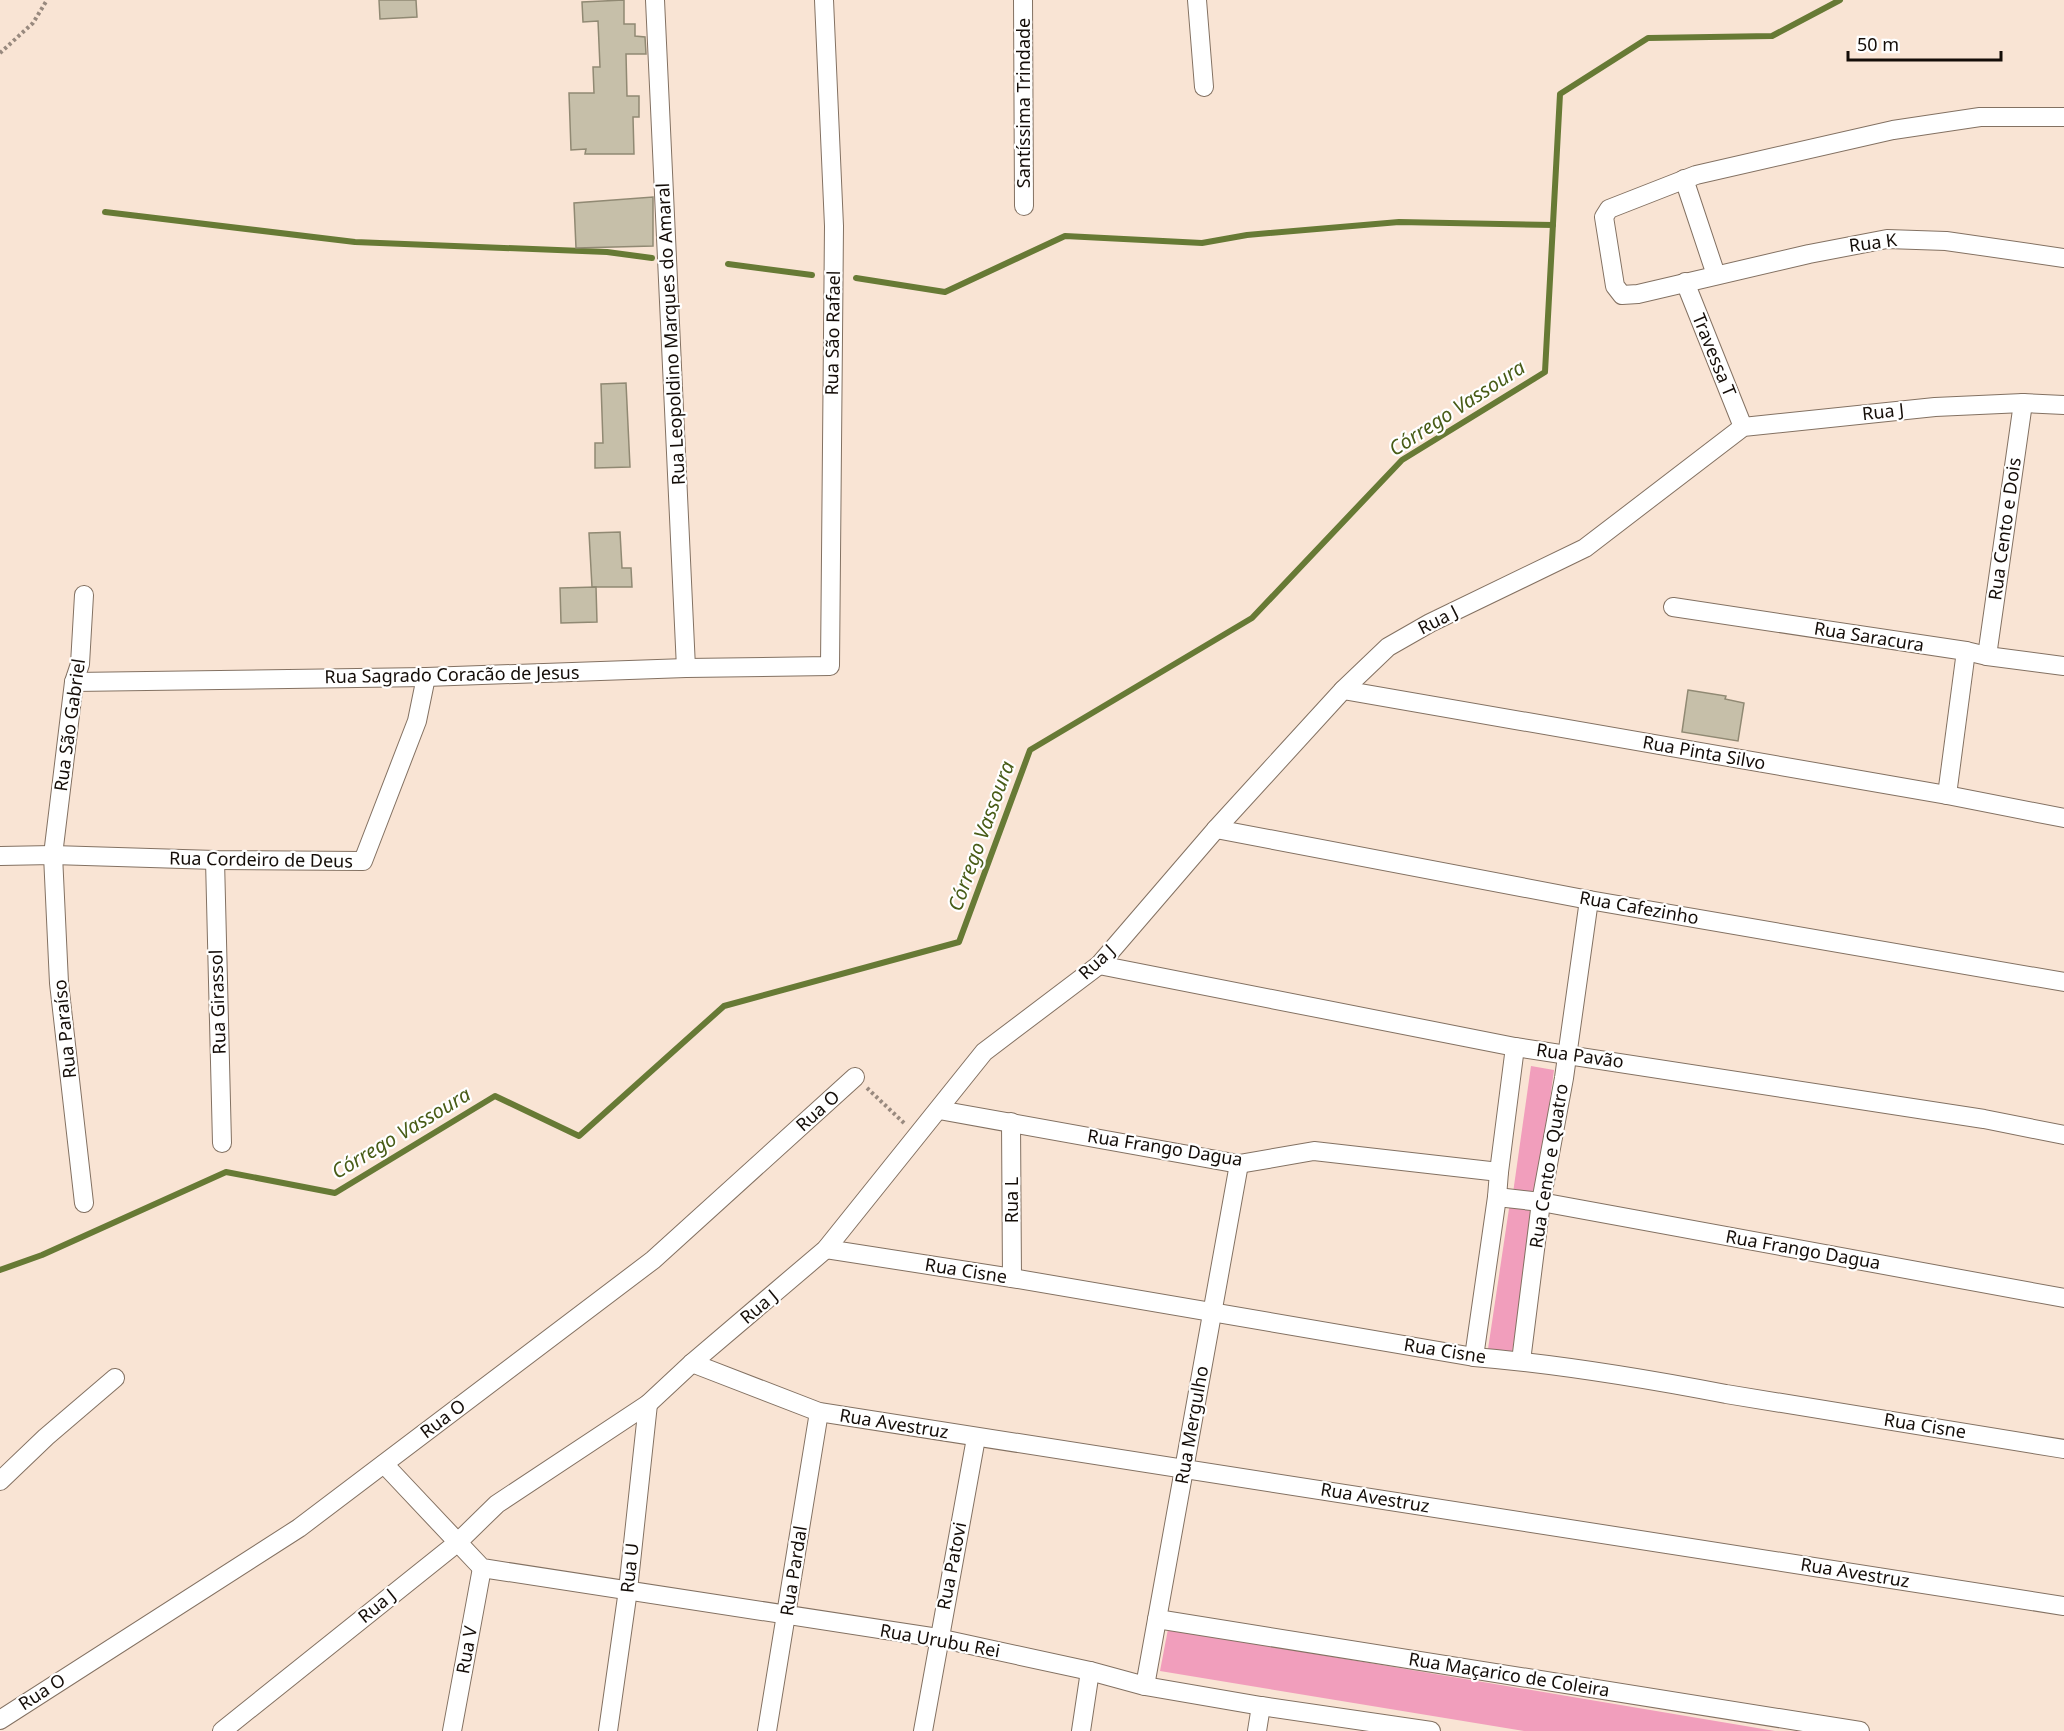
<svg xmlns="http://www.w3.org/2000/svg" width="2064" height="1731" font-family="'Noto Sans',sans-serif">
<rect width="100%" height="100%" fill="#f9e4d4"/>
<g fill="#f19ebc">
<path d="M 1531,1066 L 1554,1070 L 1537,1196 L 1513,1193 Z"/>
<path d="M 1510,1202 L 1534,1206 L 1512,1353 L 1488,1349 Z"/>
<path d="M 1168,1629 L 1775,1731 L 1524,1731 L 1160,1671 Z"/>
</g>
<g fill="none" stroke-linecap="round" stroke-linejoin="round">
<g stroke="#677a35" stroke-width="6">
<path d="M 105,212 L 355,242 L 607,252 L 652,258"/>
<path d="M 728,264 L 812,275"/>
<path d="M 856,278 L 945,292 L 1065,236 L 1202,243 L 1247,235 L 1399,222 L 1553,225"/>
<path d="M 0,1270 L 42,1255 L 226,1172 L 335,1193 L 495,1096 L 579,1136 L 724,1006 L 959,942 L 1030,750 L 1252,618 L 1402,460 L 1545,372 L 1560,94 L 1648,38 L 1772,36 L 1840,0"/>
</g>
</g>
<g fill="#c6bfa9" stroke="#908973" stroke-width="1.5">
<path d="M 379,0 L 416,0 L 417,17 L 380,19 Z"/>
<path d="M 624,0 L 624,24 L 635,24 L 635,36 L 645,37 L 646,54 L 626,54 L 627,96 L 639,96 L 639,117 L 633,117 L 634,154 L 585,154 L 586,149 L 571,150 L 569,93 L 594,93 L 593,67 L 600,67 L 598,21 L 583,22 L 582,2 Z"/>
<path d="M 653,197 L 653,246 L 576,248 L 574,203 Z"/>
<path d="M 626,383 L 630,467 L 595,468 L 595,443 L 603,443 L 601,384 Z"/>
<path d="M 620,532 L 622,568 L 631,568 L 632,587 L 592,587 L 589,533 Z"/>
<path d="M 596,587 L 597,622 L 561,623 L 560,588 Z"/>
<path d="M 1688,690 L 1726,696 L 1725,699 L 1744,703 L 1738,741 L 1682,732 Z"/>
</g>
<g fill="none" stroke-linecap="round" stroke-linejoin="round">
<defs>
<g id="street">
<path d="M 655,0 L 686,668"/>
<path d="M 1023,0 L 1024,206"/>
<path d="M 1197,0 L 1204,87"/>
<path d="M 2064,117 L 1980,117 L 1893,130 L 1696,175 L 1609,209 L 1604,217 L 1615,286 L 1622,295 L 1638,294 L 1809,254 L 1887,239 L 1946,241 L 2064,258"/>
<path d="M 1684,179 L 1716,275"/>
<path d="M 1685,282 L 1743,427"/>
<path d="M 84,595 L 80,664 L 74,682 L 53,855 L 59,983 L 84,1203"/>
<path d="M 1673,607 L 1966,651 L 1987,656 L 2064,666"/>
<path d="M 1987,656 L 2023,403"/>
<path d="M 74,682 L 426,677 L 686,668 L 830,666 L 834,226 L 824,0"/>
<path d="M 1343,690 L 1947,795 L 2064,818"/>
<path d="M 1947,795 L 1966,651"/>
<path d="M 1216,829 L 1589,900 L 2064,982"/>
<path d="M 0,856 L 53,855 L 215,860 L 363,861 L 417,721 L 426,677"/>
<path d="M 215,860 L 222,1143"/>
<path d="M 1099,965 L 1515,1047 L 1984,1119 L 2064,1135"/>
<path d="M 939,1110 L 1239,1164 L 1314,1151 L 1499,1172"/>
<path d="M 1011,1122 L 1012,1278"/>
<path d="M 1497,1197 L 1541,1202 L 2064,1298"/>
<path d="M 826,1249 L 1012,1278 L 1474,1357 C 1558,1364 1643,1378 1726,1394 L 2064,1449"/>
<path d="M 1474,1357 L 1497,1197 L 1499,1172 L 1515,1047"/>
<path d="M 1521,1361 L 1541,1202 L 1564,1078 L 1589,900"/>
<path d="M 692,1363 L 819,1412 L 2064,1606"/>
<path d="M 384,1464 L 482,1568 L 938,1638 L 1090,1671 L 1145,1686 L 1261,1706 L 1431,1731"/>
<path d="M 0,1481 L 46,1437 L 115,1378"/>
<path d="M 1157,1619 L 1860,1731"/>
<path d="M 1145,1686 L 1239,1164"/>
<path d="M 0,1720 L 299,1528 L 653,1260 L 855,1077"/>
<path d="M 222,1731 L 457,1543 L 497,1504 L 648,1404 L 692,1363 L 826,1249 L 984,1052 L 1099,965 L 1216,829 L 1343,690 L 1388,647 L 1430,623 L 1585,548 L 1743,427 L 1935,407 L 2023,403 L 2064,405"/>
<path d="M 452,1731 L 482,1568"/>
<path d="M 608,1731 L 628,1590 L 648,1404"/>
<path d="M 767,1731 L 819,1412"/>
<path d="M 923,1731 L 976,1438"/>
<path d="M 1081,1731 L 1090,1671"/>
<path d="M 1257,1731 L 1261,1706"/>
</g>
</defs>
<use href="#street" stroke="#837162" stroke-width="20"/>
<g stroke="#98897e" stroke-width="4" stroke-dasharray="3 3" stroke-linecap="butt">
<path d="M 0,53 L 33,23 L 47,0"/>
<path d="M 867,1088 L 905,1124"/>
</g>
<use href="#street" stroke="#fff" stroke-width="18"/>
</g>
<g text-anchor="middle" stroke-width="4.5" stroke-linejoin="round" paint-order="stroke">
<g font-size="18" fill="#140d08" stroke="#fff">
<text transform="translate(1024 103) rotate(-90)" y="6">Santíssima Trindade</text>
<text transform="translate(1873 243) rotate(-7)" y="6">Rua K</text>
<text transform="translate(833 333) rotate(-89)" y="6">Rua São Rafael</text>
<text transform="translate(671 334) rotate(-93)" y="6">Rua Leopoldino Marques do Amaral</text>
<text transform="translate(1714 355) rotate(68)" y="6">Travessa T</text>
<text transform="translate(1883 412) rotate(-6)" y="6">Rua J</text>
<text transform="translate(2005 529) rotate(-82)" y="6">Rua Cento e Dois</text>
<text transform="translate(1438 620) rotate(-27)" y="6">Rua J</text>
<text transform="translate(1869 637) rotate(9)" y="6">Rua Saracura</text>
<text transform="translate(452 675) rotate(-1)" y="6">Rua Sagrado Coracão de Jesus</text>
<text transform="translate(70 725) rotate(-82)" y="6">Rua São Gabriel</text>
<text transform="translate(1704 753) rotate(10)" y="6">Rua Pinta Silvo</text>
<text transform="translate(261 860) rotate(1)" y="6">Rua Cordeiro de Deus</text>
<text transform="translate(1639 908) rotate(10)" y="6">Rua Cafezinho</text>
<text transform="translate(1097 962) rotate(-43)" y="6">Rua J</text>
<text transform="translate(218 1002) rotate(-92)" y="6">Rua Girassol</text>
<text transform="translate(65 1029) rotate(-96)" y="6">Rua Paraíso</text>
<text transform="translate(1580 1056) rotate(8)" y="6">Rua Pavão</text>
<text transform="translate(818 1111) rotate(-42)" y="6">Rua O</text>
<text transform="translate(1165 1148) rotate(9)" y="6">Rua Frango Dagua</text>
<text transform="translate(1549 1166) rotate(-81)" y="6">Rua Cento e Quatro</text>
<text transform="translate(1012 1200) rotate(-90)" y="6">Rua L</text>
<text transform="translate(1803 1250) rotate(10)" y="6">Rua Frango Dagua</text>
<text transform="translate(966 1271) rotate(9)" y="6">Rua Cisne</text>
<text transform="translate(759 1307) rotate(-40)" y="6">Rua J</text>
<text transform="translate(1445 1351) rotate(9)" y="6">Rua Cisne</text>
<text transform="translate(443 1419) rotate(-37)" y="6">Rua O</text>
<text transform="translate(894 1424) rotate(9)" y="6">Rua Avestruz</text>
<text transform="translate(1192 1425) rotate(-80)" y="6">Rua Mergulho</text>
<text transform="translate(1925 1426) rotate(9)" y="6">Rua Cisne</text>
<text transform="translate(1375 1498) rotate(9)" y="6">Rua Avestruz</text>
<text transform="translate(952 1566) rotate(-79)" y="6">Rua Patovi</text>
<text transform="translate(630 1568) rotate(-84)" y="6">Rua U</text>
<text transform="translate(794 1571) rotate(-81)" y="6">Rua Pardal</text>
<text transform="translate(1855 1573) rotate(9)" y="6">Rua Avestruz</text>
<text transform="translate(377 1606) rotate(-39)" y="6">Rua J</text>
<text transform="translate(940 1641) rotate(10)" y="6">Rua Urubu Rei</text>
<text transform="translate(467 1650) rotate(-80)" y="6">Rua V</text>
<text transform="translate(1509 1675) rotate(9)" y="6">Rua Maçarico de Coleira</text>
<text transform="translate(42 1692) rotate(-33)" y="6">Rua O</text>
</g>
<g font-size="20" font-style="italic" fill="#485c17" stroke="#fff">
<text transform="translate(1457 408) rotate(-33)" y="7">Córrego Vassoura</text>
<text transform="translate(981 836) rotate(-70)" y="7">Córrego Vassoura</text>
<text transform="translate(401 1133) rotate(-31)" y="7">Córrego Vassoura</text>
</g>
</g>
<path d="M1848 51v9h153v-9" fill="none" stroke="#140d08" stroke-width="3"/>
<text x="1857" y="51" font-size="18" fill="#140d08" stroke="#ffffff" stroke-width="4.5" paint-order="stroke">50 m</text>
</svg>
